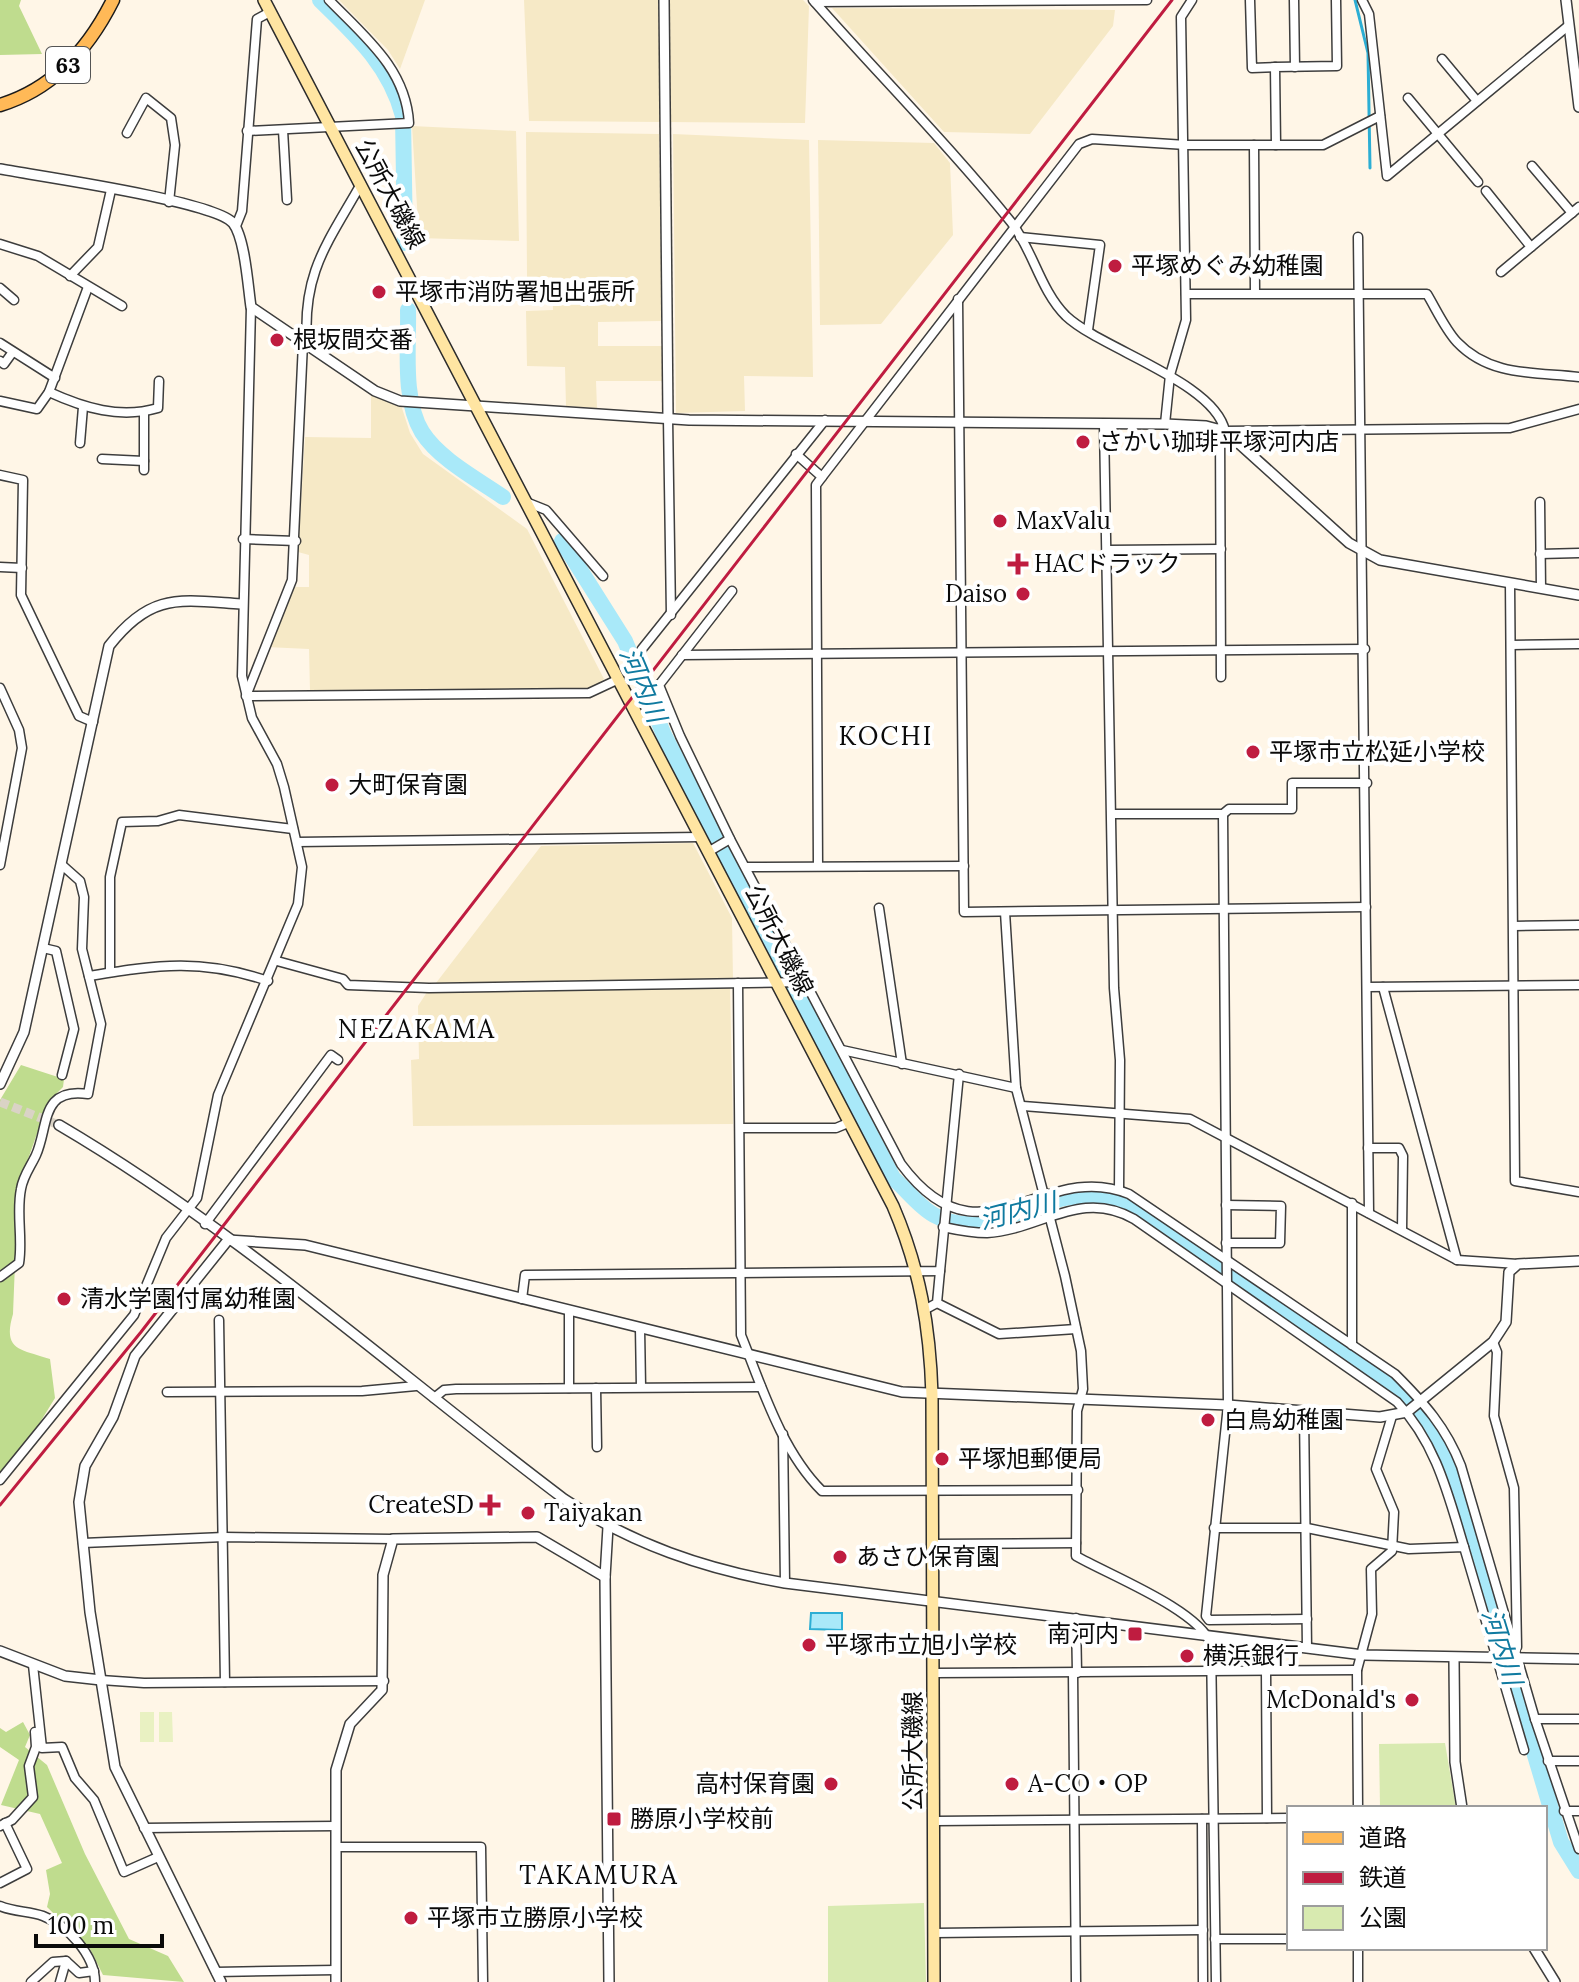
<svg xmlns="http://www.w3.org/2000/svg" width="1579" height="1982" font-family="Lora,'Noto Sans JP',serif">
<rect width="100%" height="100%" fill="#fff6e7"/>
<g fill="#f6e9c6">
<path d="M 339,0 L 425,0 L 400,69 L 388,50 Z"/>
<path d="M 524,0 L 803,0 L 809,6 L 805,123 L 529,121 Z"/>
<path d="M 832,8 L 1115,10 L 1113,26 L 1030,134 L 944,132 Z"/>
<path d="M 412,126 L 516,131 L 519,241 L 419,238 Z"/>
<path d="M 526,132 L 659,134 L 662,321 L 598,322 L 598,346 L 664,346 L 664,381 L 596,381 L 597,408 L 566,406 L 565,367 L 527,366 L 526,311 L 553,310 L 552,277 L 527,277 Z"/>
<path d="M 673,134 L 809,140 L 813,377 L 744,376 L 745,411 L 676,413 Z"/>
<path d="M 818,140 L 934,143 L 950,163 L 953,235 L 881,324 L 820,325 Z"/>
<path d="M 371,395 L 401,405 L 410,433 L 423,454 L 527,529 L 604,679 L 594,689 L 310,691 L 309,649 L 266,647 L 295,587 L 309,587 L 309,555 L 298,552 L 305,437 L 371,438 Z"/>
<path d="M 693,843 L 732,918 L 733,980 L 436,983 L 541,846 Z"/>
<path d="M 730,987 L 733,1124 L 413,1126 L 411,1060 L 419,1059 L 418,1006 L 427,992 Z"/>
</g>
<g fill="#d8eab0">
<path d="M 1445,1743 L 1456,1808 L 1380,1808 L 1379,1744 Z"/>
<path d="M 924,1903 L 926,1982 L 828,1982 L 828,1906 Z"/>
</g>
<g fill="#bfdc8e">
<path d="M 0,0 L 21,0 L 19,6 L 42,54 L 0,55 Z"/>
<path d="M 21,1065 L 64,1079 L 63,1087 L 48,1102 L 18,1188 L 13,1314 C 2,1351 21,1349 50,1359 L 55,1398 L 26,1445 L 0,1474 L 0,1100 Z"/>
<path d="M 23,1722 L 30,1735 L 25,1747 L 47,1765 L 85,1854 L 129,1939 L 168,1956 L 184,1982 L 103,1975 L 90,1949 L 47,1907 L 50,1894 L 46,1870 L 62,1863 L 40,1814 L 1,1805 L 19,1760 L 0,1747 L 0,1728 L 6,1732 Z"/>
</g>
<g fill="#e9f1c2">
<rect x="140" y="1712" width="14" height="30"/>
<path d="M 159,1712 L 172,1712 L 173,1742 L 159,1742 Z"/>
</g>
<path fill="#a9e9f9" stroke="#2caed4" stroke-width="2" d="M 811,1613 L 842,1613 L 842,1630 L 810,1629 Z"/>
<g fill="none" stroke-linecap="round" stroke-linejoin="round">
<path stroke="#2caed4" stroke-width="3" d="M 1355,0 L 1368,53 L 1370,168"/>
<g stroke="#a9e9f9" stroke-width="16">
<path d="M 320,0 C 356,35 390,66 403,116 L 405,243"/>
<path d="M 408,310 C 409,346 402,399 422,432 C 439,459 477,479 503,497"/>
<path d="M 562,541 L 625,641 L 664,735 L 893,1178 C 906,1189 919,1207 934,1215 C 979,1240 1021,1207 1065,1198 C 1087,1194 1110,1201 1131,1207 L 1387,1382 L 1423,1419 L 1443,1449 L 1561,1842 L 1579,1871"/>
</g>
<path stroke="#dad3c6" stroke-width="9" stroke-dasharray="9 4.5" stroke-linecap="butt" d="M 0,1102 L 59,1125"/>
<defs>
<g id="minor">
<path d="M 813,0 C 878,74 949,145 1011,222 C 1033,250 1040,290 1066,316 C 1101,349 1215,382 1225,431 L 1510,428 L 1579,409"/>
<path d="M 1250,0 L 1252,68 L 1275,67"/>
<path d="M 1294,0 L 1295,67"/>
<path d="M 1362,0 L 1369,14 L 1387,176 L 1568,26"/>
<path d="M 815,2 L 1147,0"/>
<path d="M 1442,59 L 1477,101"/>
<path d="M 1408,98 L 1478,182"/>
<path d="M 283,130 L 287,200"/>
<path d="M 247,131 L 409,123 C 406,69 365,37 329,0"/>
<path d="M 127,133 L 146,98 L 171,118 L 175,145 L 169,202"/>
<path d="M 1254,145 L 1255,293"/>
<path d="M 1276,145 L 1275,67 L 1337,66 L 1336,0"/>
<path d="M 1532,166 L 1572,213"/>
<path d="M 1486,191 L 1531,247"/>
<path d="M 236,226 L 242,211 L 257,19 L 270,12"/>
<path d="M 1020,237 L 1100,245 L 1088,330"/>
<path d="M 1358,237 L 1369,1213"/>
<path d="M 0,244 L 38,256 L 122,306"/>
<path d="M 1501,272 L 1579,207"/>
<path d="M 70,276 L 98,247 L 111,190"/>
<path d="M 0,288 L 14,300"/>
<path d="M 1186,294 L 1427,294 C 1436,309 1445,329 1457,342 C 1490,377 1536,372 1579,377"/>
<path d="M 958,299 L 964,912 L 1366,907"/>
<path d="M 0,343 L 55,378"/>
<path d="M 303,343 L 292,580 L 246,696 L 589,693 L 619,679"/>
<path d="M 307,345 C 302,273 327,244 361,184"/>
<path d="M 0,361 L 4,364 L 12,353"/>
<path d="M 49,392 C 84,408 120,419 158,408 L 159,381"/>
<path d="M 0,401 L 37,409 L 49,392 L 88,287"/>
<path d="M 144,412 L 144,470"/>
<path d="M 668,418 L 671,615"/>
<path d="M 1165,424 L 1170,375 L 1186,320 L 1181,17 L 1192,0"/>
<path d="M 1104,425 L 1114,988 L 1120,1060 L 1119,1190"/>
<path d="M 1220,428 L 1221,677"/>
<path d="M 80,443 L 83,407"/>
<path d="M 796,454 L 822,477 L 816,485 L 818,866"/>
<path d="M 102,459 L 144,461"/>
<path d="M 0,475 L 23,480 L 21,595 L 79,716 L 93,722"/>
<path d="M 822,477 L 1079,144 L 1092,139 L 1186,145 L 1323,145 L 1380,116"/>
<path d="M 526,502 L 546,510 L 603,576"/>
<path d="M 1540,502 L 1541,588"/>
<path d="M 243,539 L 296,541"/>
<path d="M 1109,550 L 1221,549"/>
<path d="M 1540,554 L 1579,553"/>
<path d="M 0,567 L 22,568"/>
<path d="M 1510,583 L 1515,1181 L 1579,1192"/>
<path d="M 732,591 L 659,685 L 680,736 L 730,839 L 901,1164 C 981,1272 1041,1158 1129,1194 L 1395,1374 C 1424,1403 1446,1427 1461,1466 L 1535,1719 L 1579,1849"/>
<path d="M 1511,645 L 1579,644"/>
<path d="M 642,649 L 825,420"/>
<path d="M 682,655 L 1365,649"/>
<path d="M 0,688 L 19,730 L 22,748 L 0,865"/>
<path d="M 1112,814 L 1223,814 L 1229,809 L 1292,809 L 1292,783 L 1367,783"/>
<path d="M 1223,814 L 1228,1405 L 1206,1616 L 1209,1620 L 1307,1619"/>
<path d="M 297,842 L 700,837"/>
<path d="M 708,852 L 730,839"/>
<path d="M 747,867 L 964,866"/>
<path d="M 879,908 L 902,1064"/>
<path d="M 1005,912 L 1016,1088 L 1065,1276 L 1081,1351 L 1083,1389 L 1077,1411 L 1076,1556 C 1109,1575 1199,1610 1211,1644 L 1216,1982"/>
<path d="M 1514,926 L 1579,925"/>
<path d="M 43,948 L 56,951 L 74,1029 L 62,1075"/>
<path d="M 277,961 L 343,979 L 348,985 L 429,988 L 805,982"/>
<path d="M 110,972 L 110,877 L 122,822 L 158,821 L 179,815 L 293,829"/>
<path d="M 89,976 C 158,965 200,958 268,981"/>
<path d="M 738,983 L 741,1335 C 762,1387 781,1450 822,1491 L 1078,1490"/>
<path d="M 1367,987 L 1579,985"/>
<path d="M 1383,987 L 1457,1260"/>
<path d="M 842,1050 L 1016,1088"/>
<path d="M 1023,1106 L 1190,1119 L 1457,1260 L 1518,1264"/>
<path d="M 740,1128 L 836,1128 L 848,1123"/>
<path d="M 1368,1148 L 1399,1148 L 1403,1156 L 1402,1230"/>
<path d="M 1352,1203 L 1352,1345"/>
<path d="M 1226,1205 L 1281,1206 L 1280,1243 L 1226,1243"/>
<path d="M 205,1224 L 331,1055 L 338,1060"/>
<path d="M 943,1227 C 957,1230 972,1233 987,1233 C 1040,1230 1081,1188 1134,1219 L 1397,1402 C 1436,1443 1448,1494 1464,1547"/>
<path d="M 0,1277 L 19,1263 C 23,1239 16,1213 21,1189 C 23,1176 31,1166 36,1155 C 49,1126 40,1087 88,1094 L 101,1024 L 82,949 L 84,897 L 80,881 L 62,865"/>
<path d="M 522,1299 L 525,1275 L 940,1271 L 959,1074"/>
<path d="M 937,1303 L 999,1334 L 1076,1329"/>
<path d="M 926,1309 L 937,1303 L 940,1271"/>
<path d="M 569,1311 L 569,1388"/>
<path d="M 219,1320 L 225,1682"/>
<path d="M 640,1328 L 641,1387"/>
<path d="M 1493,1342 L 1497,1352 L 1494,1416 L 1514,1488 L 1517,1647"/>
<path d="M 596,1388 L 597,1447"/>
<path d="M 167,1392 L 362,1391 L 416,1386"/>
<path d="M 434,1398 L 444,1390 L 456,1389 L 761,1387"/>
<path d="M 1304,1413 L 1307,1648"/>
<path d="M 783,1434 L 785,1583"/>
<path d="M 0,1480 L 134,1315 L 166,1238 L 197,1198 L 218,1095 L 298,904 L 302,867 L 284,787 L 277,764 L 252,718 L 242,676 L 251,307"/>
<path d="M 1214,1528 L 1307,1528 L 1409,1549 L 1464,1547 L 1524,1750"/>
<path d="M 83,1543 L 224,1537 L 393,1539"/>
<path d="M 932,1544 L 1076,1543"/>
<path d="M 1076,1618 L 1077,1673"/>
<path d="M 33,1665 L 42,1748 L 62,1747 L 75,1778 L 94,1800 L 124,1872 L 158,1857"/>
<path d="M 1266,1671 L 1267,1818"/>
<path d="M 935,1673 L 1357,1670"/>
<path d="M 1073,1673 L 1076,1982"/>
<path d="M 101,1680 L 144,1683 L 384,1681"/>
<path d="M 1535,1719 L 1579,1719"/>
<path d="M 1548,1761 L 1579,1761"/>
<path d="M 1358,1808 L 1357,1670 L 1372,1614 L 1371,1569 L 1392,1551 L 1394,1512 L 1376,1469 L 1392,1416"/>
<path d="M 1564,1811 L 1579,1811"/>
<path d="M 1202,1819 L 1203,1982"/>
<path d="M 936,1821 L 1289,1818"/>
<path d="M 0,1826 L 12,1820 L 33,1797 L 29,1766 L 36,1747 L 35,1732"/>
<path d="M 144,1828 L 336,1826"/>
<path d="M 336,1847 L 481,1847 L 483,1982"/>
<path d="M 0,1883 L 27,1869 L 5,1823"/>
<path d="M 0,1906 C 14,1912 29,1911 43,1916 C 67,1925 95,1955 95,1982"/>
<path d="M 935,1933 L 1203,1930"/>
<path d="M 1215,1939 L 1289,1939"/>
<path d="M 1358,1948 L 1358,1982"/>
<path d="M 216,1972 L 336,1970"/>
<path d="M 31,1982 L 53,1962 L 66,1961 L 79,1973 L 94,1971"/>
<path d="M 60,1982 L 66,1961"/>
</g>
<g id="tertiary">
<path d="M 664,0 L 668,418"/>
<path d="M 1566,0 L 1579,107"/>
<path d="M 0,169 C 38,176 214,201 233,223 C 245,238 248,287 251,307 L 375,391 L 400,401 L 689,420 L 1165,424 L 1206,426 L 1225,431 L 1349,543 L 1380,560 L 1579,595"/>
<path d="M 0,1084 L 24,1032 L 109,646 C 151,592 179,600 241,604"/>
<path d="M 59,1125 C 238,1230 398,1374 564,1499 C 632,1544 704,1569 785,1583 L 1363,1655 L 1579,1659"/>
<path d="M 608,1527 L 605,1577 L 609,1982"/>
<path d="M 0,1651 L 65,1676 L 101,1680"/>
<path d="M 1454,1660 L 1455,1762 L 1462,1808"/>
<path d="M 1534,1948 L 1555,1982"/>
<path d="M 221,1982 L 115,1767 L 90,1612 L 79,1502 L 85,1466 L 113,1417 L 135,1356 L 228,1240 L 305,1245 L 902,1392 L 1228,1405 L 1380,1417 L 1407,1412 L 1493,1342 L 1506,1322 L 1509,1272 L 1518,1264 L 1579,1261"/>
<path d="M 336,1982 L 336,1770 L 350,1724 L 382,1690 L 383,1575 L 393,1539 L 537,1537 L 605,1577"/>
</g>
<path id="secondary" d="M 264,0 L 893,1206 C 920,1269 930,1327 932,1395 L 934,1982"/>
<path id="primary" d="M 0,105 C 53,89 89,48 113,0"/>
</defs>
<use href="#minor" stroke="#3d3d3d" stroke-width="11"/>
<use href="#tertiary" stroke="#3d3d3d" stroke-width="12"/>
<use href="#secondary" stroke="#2c2c2c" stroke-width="14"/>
<use href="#primary" stroke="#1b1b1b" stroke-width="15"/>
<use href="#minor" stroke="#fff" stroke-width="8"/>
<use href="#tertiary" stroke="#fff" stroke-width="9"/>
<use href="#secondary" stroke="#ffe5a2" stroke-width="11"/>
<use href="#primary" stroke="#ffb957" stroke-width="12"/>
<path stroke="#bf1c40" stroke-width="3" d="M 0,1505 L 141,1332 L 1172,0"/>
</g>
<g fill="#bf1c40" stroke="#fff" stroke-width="3">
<circle cx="1115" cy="266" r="8"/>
<circle cx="379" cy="292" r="8"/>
<circle cx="277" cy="340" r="8"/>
<circle cx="1083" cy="442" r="8"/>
<circle cx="1000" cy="521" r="8"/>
<path d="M1014 552h8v8h8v8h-8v8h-8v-8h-8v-8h8z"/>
<circle cx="1023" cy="594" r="8"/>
<circle cx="1253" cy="752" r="8"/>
<circle cx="332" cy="785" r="8"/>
<circle cx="64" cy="1299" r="8"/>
<circle cx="1208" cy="1420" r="8"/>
<circle cx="942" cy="1459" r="8"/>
<path d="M486 1493h8v8h8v8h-8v8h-8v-8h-8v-8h8z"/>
<circle cx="528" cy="1513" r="8"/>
<circle cx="840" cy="1557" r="8"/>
<rect x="1127" y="1626" width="16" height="16" rx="4"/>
<circle cx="809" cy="1645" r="8"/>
<circle cx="1187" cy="1656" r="8"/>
<circle cx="1412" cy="1700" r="8"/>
<circle cx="831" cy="1784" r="8"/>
<circle cx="1012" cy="1784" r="8"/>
<rect x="606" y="1811" width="16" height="16" rx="4"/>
<circle cx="411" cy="1918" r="8"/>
</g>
<g text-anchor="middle" stroke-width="8" stroke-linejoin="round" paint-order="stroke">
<rect fill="#fff" stroke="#545454" stroke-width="2" x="46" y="47" width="44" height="36" rx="6"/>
<g font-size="22" font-weight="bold" fill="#0a0a0a">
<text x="68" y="73">63</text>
</g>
<g font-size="24" fill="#0a0a0a" stroke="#fff">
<text transform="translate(390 194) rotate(62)" y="8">公所大磯線</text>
<text transform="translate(779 940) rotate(63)" y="8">公所大磯線</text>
<text transform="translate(913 1751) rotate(-90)" y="8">公所大磯線</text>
</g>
<g font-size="24" fill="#0a0a0a" stroke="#fff" text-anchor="start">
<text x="1131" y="274">平塚めぐみ幼稚園</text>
<text x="395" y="300">平塚市消防署旭出張所</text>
<text x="293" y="348">根坂間交番</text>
<text x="1099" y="450">さかい珈琲平塚河内店</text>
<text x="1016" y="529">MaxValu</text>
<text x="1034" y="572">HACドラック</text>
<text x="1007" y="602" text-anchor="end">Daiso</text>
<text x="1269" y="760">平塚市立松延小学校</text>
<text x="348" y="793">大町保育園</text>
<text x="80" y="1307">清水学園付属幼稚園</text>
<text x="1224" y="1428">白鳥幼稚園</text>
<text x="958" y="1467">平塚旭郵便局</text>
<text x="474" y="1513" text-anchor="end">CreateSD</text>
<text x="544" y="1521">Taiyakan</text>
<text x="856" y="1565">あさひ保育園</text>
<text x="1119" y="1642" text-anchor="end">南河内</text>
<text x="825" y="1653">平塚市立旭小学校</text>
<text x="1203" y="1664">横浜銀行</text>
<text x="1396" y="1708" text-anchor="end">McDonald's</text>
<text x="815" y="1792" text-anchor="end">高村保育園</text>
<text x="1028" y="1792">A-CO・OP</text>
<text x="630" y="1827">勝原小学校前</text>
<text x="427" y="1926">平塚市立勝原小学校</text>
</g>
<g font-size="26" font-style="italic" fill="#0f7aa0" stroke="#fff">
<text transform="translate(643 685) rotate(67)" y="9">河内川</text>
<text transform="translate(1018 1211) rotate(-14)" y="9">河内川</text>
<text transform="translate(1502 1647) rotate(73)" y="9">河内川</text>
</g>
<g font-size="26" letter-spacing="2" fill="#0a0a0a" stroke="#fff">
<text x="886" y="745">KOCHI</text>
<text x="417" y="1038">NEZAKAMA</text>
<text x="599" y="1884">TAKAMURA</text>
</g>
</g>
<rect x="1287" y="1806" width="260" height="144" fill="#ffffff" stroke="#9d9d9d" stroke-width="2"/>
<rect x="1303" y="1832" width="40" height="12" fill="#ffb957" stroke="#9d9d9d" stroke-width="2"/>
<text x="1359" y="1846" font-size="24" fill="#0a0a0a">道路</text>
<rect x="1303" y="1872" width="40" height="12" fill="#bf1c40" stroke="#9d9d9d" stroke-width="2"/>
<text x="1359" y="1886" font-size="24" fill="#0a0a0a">鉄道</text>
<rect x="1303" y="1906" width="40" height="24" fill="#d8eab0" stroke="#9d9d9d" stroke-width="2"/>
<text x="1359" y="1926" font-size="24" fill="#0a0a0a">公園</text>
<path d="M36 1934v12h126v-12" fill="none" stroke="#0a0a0a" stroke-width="4"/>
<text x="48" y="1934" font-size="24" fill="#0a0a0a" stroke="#ffffff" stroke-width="6" paint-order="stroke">100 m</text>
</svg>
